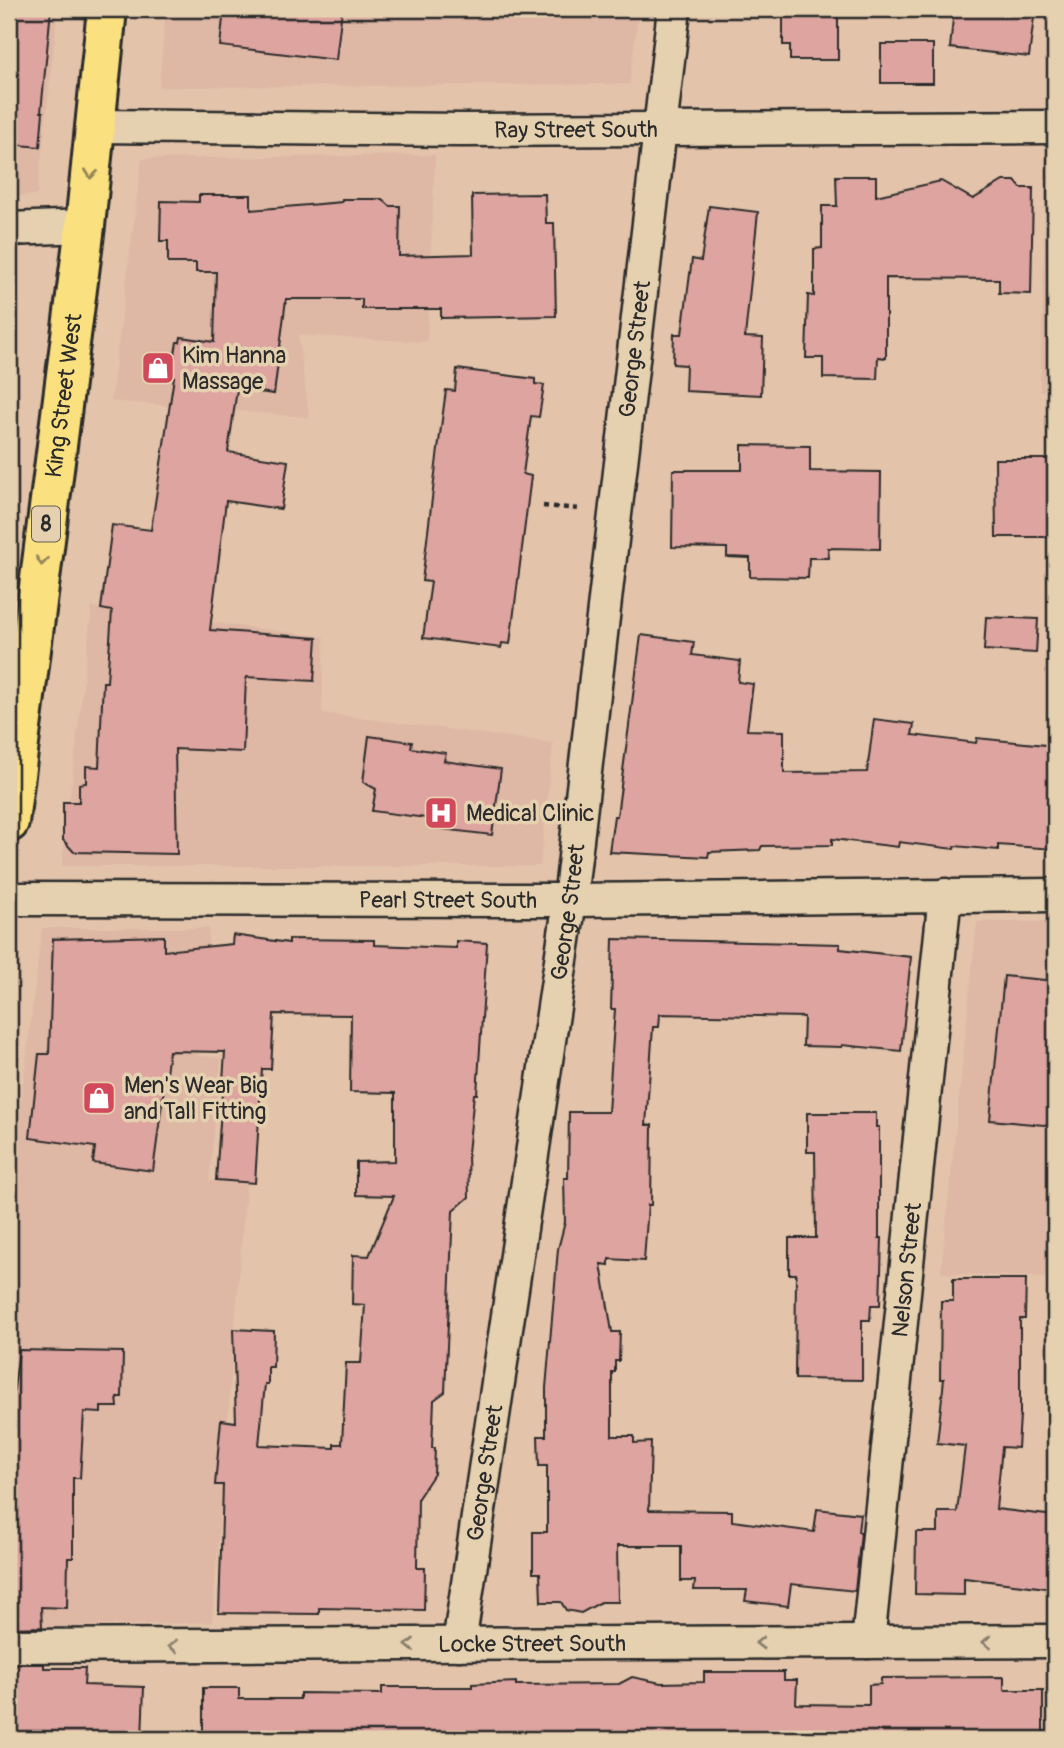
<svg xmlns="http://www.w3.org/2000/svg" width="1064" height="1748" font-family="Pangolin,sans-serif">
<rect width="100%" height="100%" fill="#e3c3aa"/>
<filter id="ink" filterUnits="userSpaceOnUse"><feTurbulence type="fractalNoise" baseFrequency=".0143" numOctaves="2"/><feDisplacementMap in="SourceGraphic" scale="14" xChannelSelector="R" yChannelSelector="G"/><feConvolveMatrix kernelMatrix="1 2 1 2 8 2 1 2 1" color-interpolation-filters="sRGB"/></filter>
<g filter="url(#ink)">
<g fill="#deb7a5">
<path d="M 9,9 L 58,9 L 37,195 L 9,196 Z"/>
<path d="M 166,9 L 639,9 L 629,84 L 159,87 Z"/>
<path d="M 1047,152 L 1055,152 L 1055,390 L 1040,391 Z"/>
<path d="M 435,155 L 427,342 L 298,335 L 309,417 L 111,401 L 142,159 Z"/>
<path d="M 92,607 L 324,637 L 322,713 L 553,743 L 540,866 L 62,866 Z"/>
<path d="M 977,922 L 1055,922 L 1055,1278 L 941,1273 Z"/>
<path d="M 42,928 L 209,928 L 198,1056 L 221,1058 L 209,1181 L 246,1184 L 212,1622 L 9,1629 L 9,1202 Z"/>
<path d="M 1048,1664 L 1055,1664 L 1055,1739 L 1049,1739 Z"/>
</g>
<g fill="#dea4a0" stroke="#2b2b2b" stroke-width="2">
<path d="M 9,9 L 51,9 L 41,112 L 43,112 L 40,147 L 9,144 Z"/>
<path d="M 224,9 L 342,9 L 336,60 L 220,46 Z"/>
<path d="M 783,9 L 838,9 L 838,60 L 790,60 L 790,45 L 783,45 Z"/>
<path d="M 954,9 L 1035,9 L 1029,57 L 950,48 Z"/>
<rect x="881" y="44" width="52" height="39"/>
<path d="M 836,176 L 876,176 L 876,196 L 941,181 L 973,199 L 1003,181 L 1015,181 L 1021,188 L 1033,188 L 1031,294 L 999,293 L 999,279 L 886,278 L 886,358 L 878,357 L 877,379 L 823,378 L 823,358 L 806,358 L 808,295 L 814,296 L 814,249 L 822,248 L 822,206 L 837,206 Z"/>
<path d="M 545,194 L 546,223 L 554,223 L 556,316 L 441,318 L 441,309 L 362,309 L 362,299 L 286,299 L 274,394 L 237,389 L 228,452 L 288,461 L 281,509 L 226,501 L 210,630 L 317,638 L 314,681 L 246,677 L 243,752 L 175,749 L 177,854 L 74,852 L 63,840 L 63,802 L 79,802 L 79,784 L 86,783 L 86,766 L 99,767 L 103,682 L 107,682 L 112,611 L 101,609 L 112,525 L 151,530 L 174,377 L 171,377 L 177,342 L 180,342 L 181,337 L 214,342 L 216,272 L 196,272 L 196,263 L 168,263 L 168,241 L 160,241 L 161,201 L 199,202 L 199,195 L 251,195 L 251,210 L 342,202 L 342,199 L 382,199 L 390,206 L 400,206 L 399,256 L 473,254 L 472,195 Z"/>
<path d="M 709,206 L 758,212 L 745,337 L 763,338 L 761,395 L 685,391 L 686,365 L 673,364 L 674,334 L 682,334 L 692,259 L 701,261 Z"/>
<path d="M 457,369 L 535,379 L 535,384 L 544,385 L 539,417 L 531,416 L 523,474 L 531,476 L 510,644 L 502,643 L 501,648 L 423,638 L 431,582 L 422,581 L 437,457 L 446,390 L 455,391 Z"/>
<path d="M 742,445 L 810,446 L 810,471 L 881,472 L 880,549 L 828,548 L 829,558 L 809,558 L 808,578 L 750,577 L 750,558 L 727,557 L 727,548 L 672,547 L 673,470 L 742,470 Z"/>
<path d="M 995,459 L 1055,459 L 1055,537 L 996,537 Z"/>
<path d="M 986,617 L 1038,619 L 1036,653 L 984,650 Z"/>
<path d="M 641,635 L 694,642 L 692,655 L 740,661 L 738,682 L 753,684 L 747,730 L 784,731 L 784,773 L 867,772 L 874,719 L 914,724 L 912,735 L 976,743 L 977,738 L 1055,746 L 1055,849 L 998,845 L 998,850 L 955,846 L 954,849 L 899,842 L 898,847 L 832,839 L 832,845 L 762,846 L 760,850 L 709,852 L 708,857 L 609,852 L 614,816 L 617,816 Z"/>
<path d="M 369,736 L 412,742 L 411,748 L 446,753 L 444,761 L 501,769 L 492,835 L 432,828 L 434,819 L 372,811 L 376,789 L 363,782 Z"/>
<path d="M 233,935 L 289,943 L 289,939 L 374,940 L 374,945 L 456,948 L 456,941 L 487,943 L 477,1094 L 474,1094 L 468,1153 L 469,1197 L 453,1211 L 445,1392 L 434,1400 L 432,1448 L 435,1448 L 434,1474 L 418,1498 L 417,1568 L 425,1568 L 424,1610 L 319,1608 L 319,1614 L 219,1613 L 223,1485 L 215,1485 L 221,1420 L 236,1422 L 233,1329 L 274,1331 L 273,1367 L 268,1367 L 268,1384 L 265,1384 L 259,1445 L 334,1448 L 334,1444 L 342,1444 L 346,1363 L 361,1363 L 365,1305 L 352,1304 L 353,1255 L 369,1256 L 394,1196 L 356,1195 L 356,1162 L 395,1161 L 395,1093 L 350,1092 L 351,1015 L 274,1014 L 271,1069 L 262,1069 L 255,1183 L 216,1180 L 225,1052 L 169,1051 L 153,1171 L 93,1163 L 95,1147 L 30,1138 L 39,1054 L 49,1054 L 53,939 L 164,936 L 164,951 L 232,944 Z"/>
<path d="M 613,939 L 840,944 L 840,949 L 911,957 L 901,1051 L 842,1045 L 842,1047 L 803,1046 L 804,1017 L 660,1014 L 659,1027 L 653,1027 L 646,1125 L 652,1125 L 651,1205 L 648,1205 L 644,1261 L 609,1259 L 609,1265 L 601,1264 L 612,1332 L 620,1332 L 619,1361 L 615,1361 L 615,1372 L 612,1372 L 612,1436 L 634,1436 L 634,1443 L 651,1442 L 649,1510 L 732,1511 L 732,1521 L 814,1532 L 817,1509 L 860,1514 L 858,1532 L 861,1532 L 855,1591 L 791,1584 L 788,1606 L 745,1601 L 747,1590 L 694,1590 L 695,1581 L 681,1581 L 681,1546 L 617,1546 L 618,1602 L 601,1602 L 581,1613 L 566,1610 L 561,1602 L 541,1602 L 540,1573 L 533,1573 L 533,1532 L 547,1532 L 547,1466 L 539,1466 L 538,1436 L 546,1436 L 546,1388 L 558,1249 L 565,1222 L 564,1178 L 568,1178 L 569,1112 L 608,1112 L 615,1009 L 611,1009 Z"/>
<path d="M 1004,976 L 1055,981 L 1055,1126 L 990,1120 Z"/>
<path d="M 807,1113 L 876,1113 L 876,1127 L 879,1127 L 879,1238 L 882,1238 L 880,1305 L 871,1305 L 870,1320 L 862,1320 L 862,1380 L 795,1379 L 796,1274 L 789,1274 L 789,1238 L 816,1238 L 815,1152 L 807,1152 Z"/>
<path d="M 953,1279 L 1026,1279 L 1025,1319 L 1020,1319 L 1020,1416 L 1018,1448 L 1002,1447 L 996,1509 L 1055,1516 L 1055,1589 L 964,1578 L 964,1595 L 915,1594 L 916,1532 L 938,1532 L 938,1512 L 957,1512 L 965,1446 L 937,1443 L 944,1379 L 940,1379 L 941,1301 L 953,1301 Z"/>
<path d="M 19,1350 L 123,1352 L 122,1397 L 117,1397 L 118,1407 L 101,1407 L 101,1413 L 84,1412 L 80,1478 L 73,1478 L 73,1558 L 68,1558 L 67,1608 L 41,1607 L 42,1627 L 9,1628 L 9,1428 Z"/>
<path d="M 9,1664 L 44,1664 L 44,1668 L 85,1668 L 84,1685 L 144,1687 L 142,1739 L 9,1739 Z"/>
<path d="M 704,1672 L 784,1672 L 784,1680 L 797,1680 L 796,1704 L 869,1705 L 869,1685 L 881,1684 L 881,1678 L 1004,1677 L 1004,1690 L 1043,1690 L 1043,1739 L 203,1739 L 203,1688 L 239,1688 L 239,1699 L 300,1699 L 300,1693 L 382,1694 L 382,1687 L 472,1687 L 472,1684 L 516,1682 L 516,1685 L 619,1684 L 632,1677 L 661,1683 L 704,1682 Z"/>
</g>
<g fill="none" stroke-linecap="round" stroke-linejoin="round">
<defs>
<g id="street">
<path id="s1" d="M 96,126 L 462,130 L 1055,127"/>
<path d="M 9,229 L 85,226"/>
<path id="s2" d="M 9,899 L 570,900 L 1055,895"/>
<path id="s3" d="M 868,1642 L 945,895"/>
<path id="s4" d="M 459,1644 L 570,900 L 674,9"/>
<path id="s5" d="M 9,1646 L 1055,1641"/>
</g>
<g id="primary">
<path id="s6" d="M 9,822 L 85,226 L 107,9"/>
</g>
</defs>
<use href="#street" stroke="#2b2b2b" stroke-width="37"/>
<use href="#primary" stroke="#2b2b2b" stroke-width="44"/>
<path stroke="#2b2b2b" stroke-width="4.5" stroke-dasharray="5 5" stroke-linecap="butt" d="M 543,506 L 580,509"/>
<use href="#street" stroke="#e5d0af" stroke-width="32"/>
<use href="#primary" stroke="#fbe080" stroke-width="38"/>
</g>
<defs><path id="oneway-chevron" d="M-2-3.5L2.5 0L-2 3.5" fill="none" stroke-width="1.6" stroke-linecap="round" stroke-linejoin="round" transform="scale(1.75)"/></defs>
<g stroke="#938656">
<use href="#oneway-chevron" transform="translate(91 174) rotate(97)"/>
<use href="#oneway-chevron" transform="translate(42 561) rotate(97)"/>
</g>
<g stroke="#887e6d">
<use href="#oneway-chevron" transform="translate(987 1642) rotate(180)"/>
<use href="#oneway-chevron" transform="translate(760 1643) rotate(180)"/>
<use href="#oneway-chevron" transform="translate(410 1645) rotate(180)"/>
<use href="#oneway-chevron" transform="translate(173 1646) rotate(180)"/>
</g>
</g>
<defs>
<symbol id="shop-square" viewBox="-11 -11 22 22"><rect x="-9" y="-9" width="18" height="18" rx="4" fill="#d1495b" stroke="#e5d0af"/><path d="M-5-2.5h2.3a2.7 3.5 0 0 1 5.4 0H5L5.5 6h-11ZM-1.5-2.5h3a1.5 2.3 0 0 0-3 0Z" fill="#fff"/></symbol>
<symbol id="hospital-square" viewBox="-11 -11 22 22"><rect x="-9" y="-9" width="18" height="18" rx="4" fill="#d1495b" stroke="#e5d0af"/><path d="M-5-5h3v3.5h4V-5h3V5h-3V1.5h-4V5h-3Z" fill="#fff"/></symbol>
</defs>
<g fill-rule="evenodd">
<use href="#shop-square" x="139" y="349" width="38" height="38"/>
<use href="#hospital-square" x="422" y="794" width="38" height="38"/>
<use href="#shop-square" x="80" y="1079" width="38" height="38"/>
</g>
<g text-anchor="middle" stroke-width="7" stroke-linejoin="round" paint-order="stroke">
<rect fill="#e5d0af" stroke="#635c53" stroke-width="2" x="32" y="506.5" width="28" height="35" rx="5"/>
<g font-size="21" font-weight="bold" fill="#2b2b2b">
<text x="46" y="531">8</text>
</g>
<g font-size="23" fill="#2b2b2b" stroke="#e5d0af">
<text dy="8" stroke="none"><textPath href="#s1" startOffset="480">Ray Street South</textPath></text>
<text dy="8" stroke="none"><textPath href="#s4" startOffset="1307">George Street</textPath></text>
<text dy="8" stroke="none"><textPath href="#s6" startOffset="430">King Street West</textPath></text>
<text dy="8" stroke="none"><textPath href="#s2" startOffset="439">Pearl Street South</textPath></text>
<text dy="8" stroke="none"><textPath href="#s4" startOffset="740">George Street</textPath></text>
<text dy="8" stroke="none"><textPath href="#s3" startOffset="374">Nelson Street</textPath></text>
<text dy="8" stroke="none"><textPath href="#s4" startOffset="173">George Street</textPath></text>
<text dy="8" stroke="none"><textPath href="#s5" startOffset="523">Locke Street South</textPath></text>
</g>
<g font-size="23" fill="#2b2b2b" stroke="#e5d0af" text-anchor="start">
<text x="182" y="363">Kim Hanna<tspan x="182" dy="26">Massage</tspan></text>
<text x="466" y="821">Medical Clinic</text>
<text x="124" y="1093">Men's Wear Big<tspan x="124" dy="26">and Tall Fitting</tspan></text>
</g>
</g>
<rect width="1064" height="1748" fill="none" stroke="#e5d0af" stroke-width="35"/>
<rect x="18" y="18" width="1029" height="1713" fill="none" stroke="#2b2b2b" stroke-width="2.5" filter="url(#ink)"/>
</svg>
